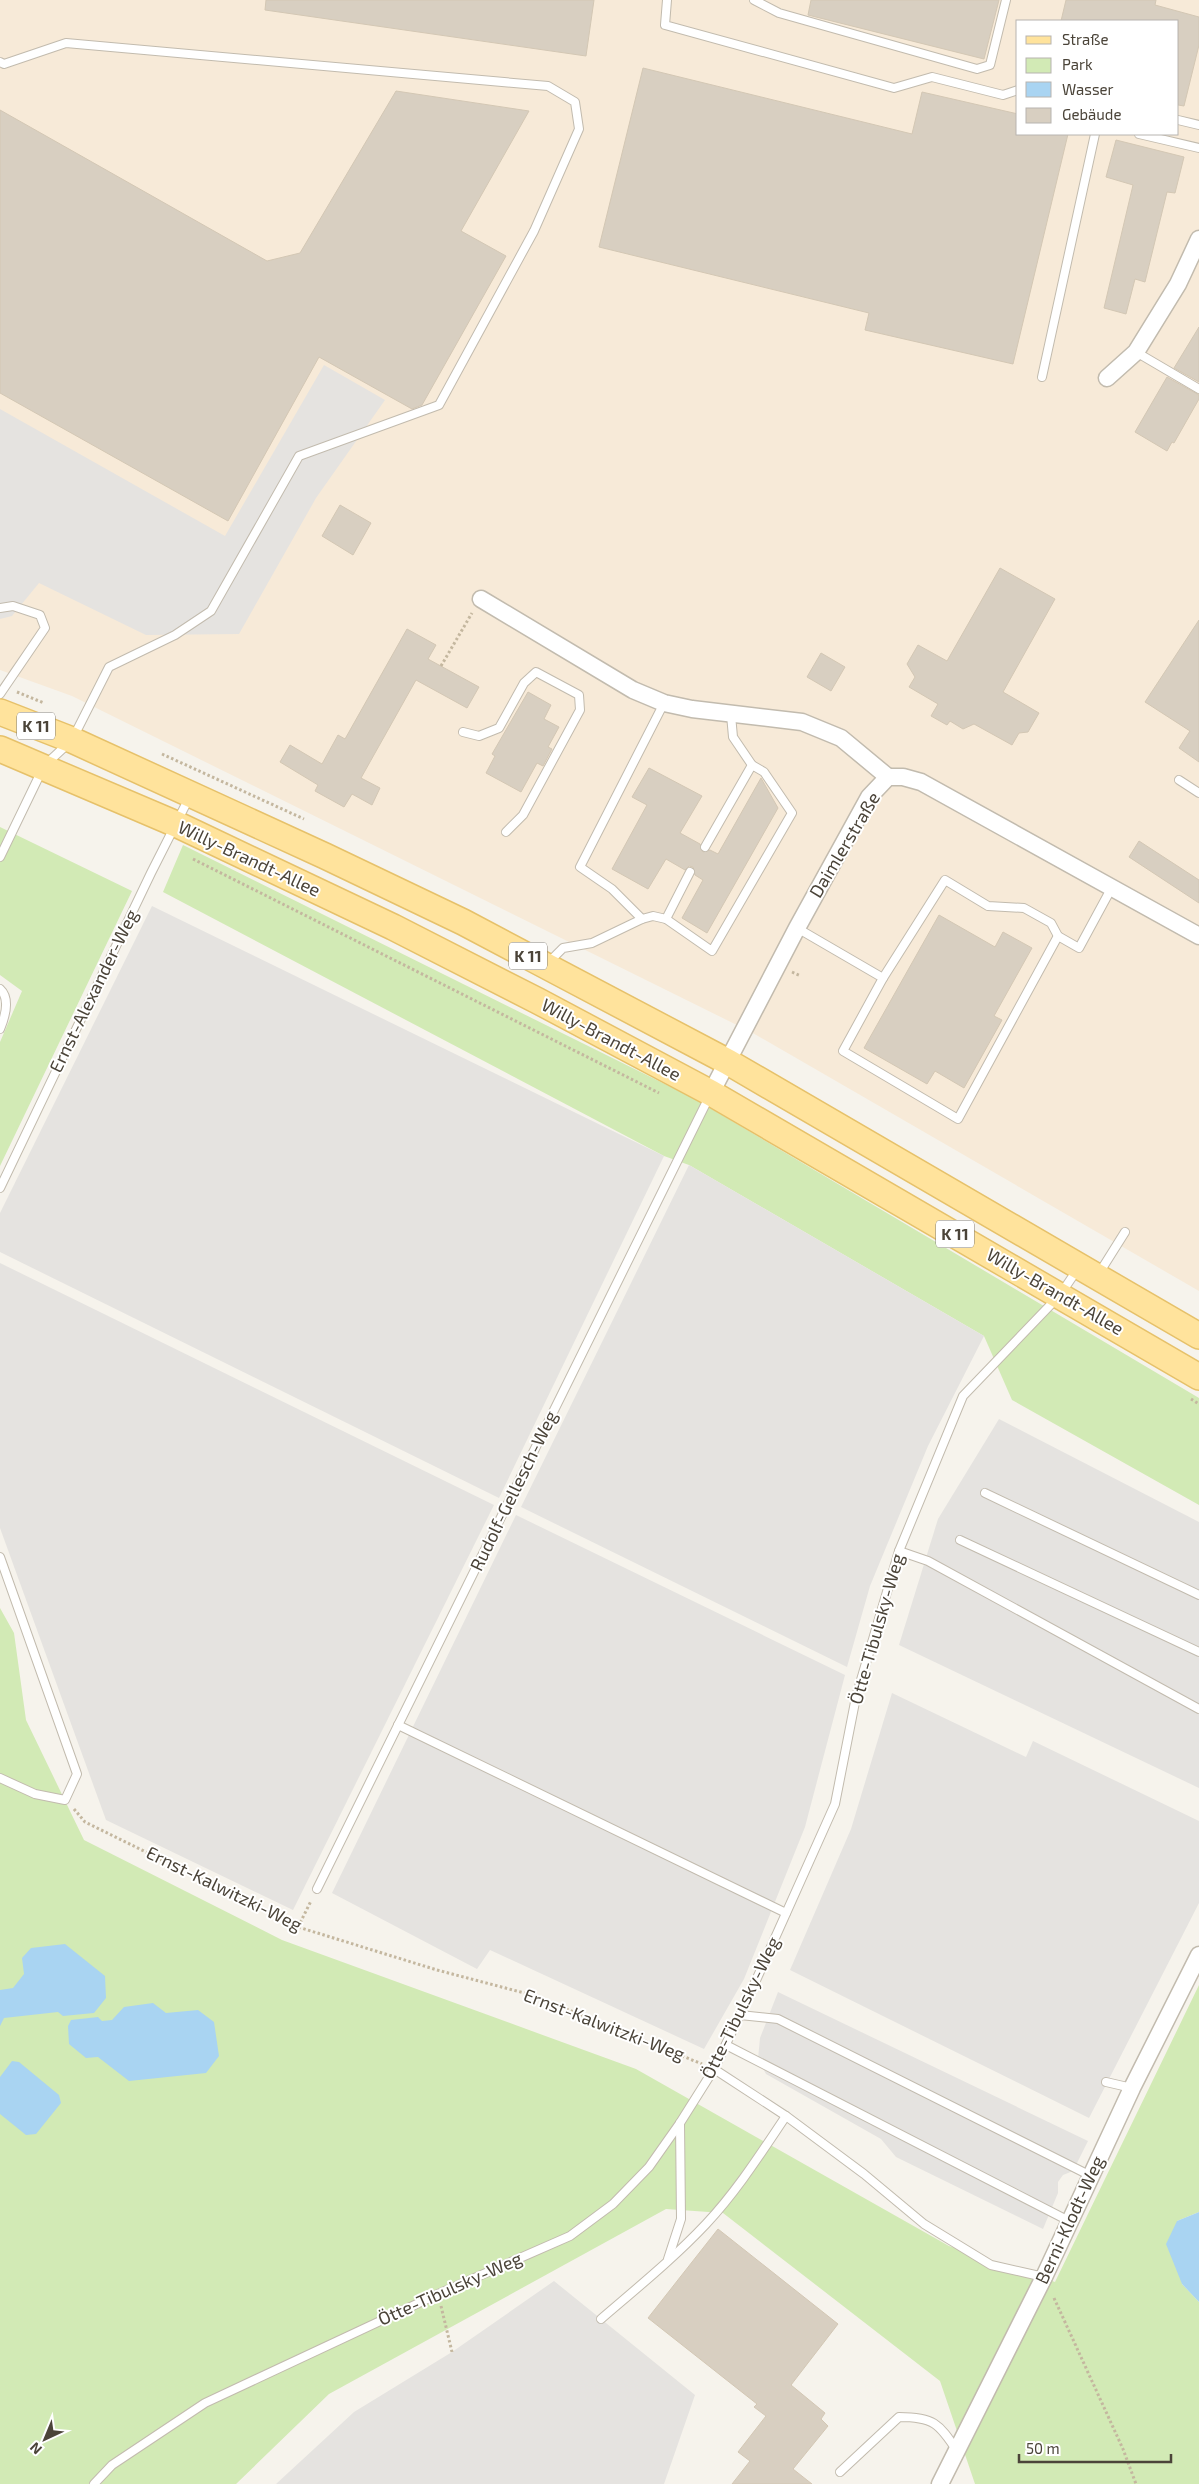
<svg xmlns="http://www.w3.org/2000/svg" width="1199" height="2484" font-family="'Exo 2',sans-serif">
<rect width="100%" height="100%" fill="#f6f3ec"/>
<path fill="#f7ead8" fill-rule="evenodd" d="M 0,0 L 1199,0 L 1199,1291 L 751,1032 L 72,696 L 0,670 ZM 1018,21 L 1178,21 L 1178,134 L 1018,134 Z"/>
<g fill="#d2eab5">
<path d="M 0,827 L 132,891 L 0,1166 L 0,1042 L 22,991 L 0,975 Z"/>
<path d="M 183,845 L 693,1098 L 1199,1398 L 1199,1505 L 1012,1400 L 984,1336 L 689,1165 L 664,1156 L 163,892 Z"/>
<path d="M 0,1608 L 14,1633 L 26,1720 L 84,1840 L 282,1940 L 636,2069 L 949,2246 L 1055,2282 L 1199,1985 L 1199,2212 L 1177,2221 L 1182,2284 L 1199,2302 L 1199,2484 L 975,2484 L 940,2381 L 723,2213 L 666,2209 L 329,2394 L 236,2484 L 0,2484 Z"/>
</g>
<g fill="#e5e3e0">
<path d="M 324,365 L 385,400 L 316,498 L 239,634 L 146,635 L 39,583 L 12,616 L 0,619 L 0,409 L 225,536 Z"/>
<path d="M 152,906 L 664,1156 L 499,1498 L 0,1252 L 0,1213 Z"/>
<path d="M 689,1165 L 984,1336 L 928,1446 L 870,1586 L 847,1667 L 521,1507 Z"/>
<path d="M 0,1263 L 494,1505 L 293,1910 L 106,1820 L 0,1528 Z"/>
<path d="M 999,1419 L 1199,1522 L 1199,1788 L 899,1645 L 938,1519 Z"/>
<path d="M 516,1515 L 845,1675 L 805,1827 L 744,1979 L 704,2049 L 490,1950 L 477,1969 L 332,1893 Z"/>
<path d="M 892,1693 L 1026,1757 L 1033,1741 L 1199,1821 L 1199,1903 L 1089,2118 L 790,1970 L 851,1829 Z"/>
<path d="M 778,1992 L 1088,2141 L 1073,2171 L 1063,2175 L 1058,2182 L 1058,2193 L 1043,2229 L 896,2157 L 881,2139 L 766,2074 L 758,2059 L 760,2038 Z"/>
<path d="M 554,2281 L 695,2395 L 664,2484 L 276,2484 L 354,2412 L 452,2352 Z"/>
</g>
<g fill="#a9d4f2">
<path d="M 65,1944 L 105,1976 L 106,1998 L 94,2013 L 63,2016 L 58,2012 L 4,2018 L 0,2026 L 0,1990 L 13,1988 L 24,1974 L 22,1958 L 31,1948 Z"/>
<path d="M 153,2003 L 166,2013 L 198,2010 L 214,2022 L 219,2056 L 206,2073 L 129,2081 L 98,2057 L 86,2058 L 69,2044 L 68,2026 L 71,2020 L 98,2017 L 102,2021 L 112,2020 L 124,2007 Z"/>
<path d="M 12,2061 L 19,2062 L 59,2095 L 61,2103 L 36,2134 L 26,2135 L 0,2114 L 0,2077 Z"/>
<path d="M 1199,2212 L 1199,2302 L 1182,2284 L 1166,2244 L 1177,2221 Z"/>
</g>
<g fill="#d8cfc1" stroke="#d3c7b4">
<path d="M 266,0 L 594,0 L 586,56 L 265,10 Z"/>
<path d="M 811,0 L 999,0 L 984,59 L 808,15 Z"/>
<path d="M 1066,0 L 1156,0 L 1155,5 L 1199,17 L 1199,45 L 1184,106 L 1178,105 L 1178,21 L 1061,21 Z"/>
<path d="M 643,68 L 912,134 L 922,92 L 1018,114 L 1018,134 L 1068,134 L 1013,364 L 865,330 L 869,313 L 599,247 Z"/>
<path d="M 396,91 L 529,111 L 461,231 L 506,256 L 422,405 L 412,409 L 319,357 L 228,521 L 0,393 L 0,110 L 267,261 L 300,253 Z"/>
<path d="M 1116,140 L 1184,157 L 1175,193 L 1167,192 L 1145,282 L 1135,279 L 1126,314 L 1104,308 L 1133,185 L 1106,177 Z"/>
<path d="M 1199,327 L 1199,382 L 1174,368 Z"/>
<path d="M 1167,377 L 1199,395 L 1199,399 L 1174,443 L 1172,442 L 1167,451 L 1135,432 Z"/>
<path d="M 340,505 L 371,523 L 353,555 L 322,536 Z"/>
<path d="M 1000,568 L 1055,599 L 1003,692 L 1039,713 L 1028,732 L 1019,733 L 1012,745 L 974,724 L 963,729 L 950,721 L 947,725 L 931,716 L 938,704 L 909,687 L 915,677 L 907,664 L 918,645 L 947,661 Z"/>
<path d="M 1199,620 L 1199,762 L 1179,748 L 1190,731 L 1145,702 Z"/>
<path d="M 407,629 L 436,645 L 428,659 L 479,687 L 467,708 L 416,680 L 361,778 L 380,788 L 372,805 L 352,794 L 344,807 L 315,791 L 318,785 L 280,762 L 290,745 L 322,764 L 338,735 L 345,739 Z"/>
<path d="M 821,653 L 845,667 L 831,691 L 807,677 Z"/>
<path d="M 528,692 L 551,705 L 544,719 L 559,727 L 548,747 L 552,749 L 543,766 L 537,763 L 521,792 L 486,773 L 495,756 L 492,754 Z"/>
<path d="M 649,768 L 702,796 L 680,833 L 700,844 L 703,852 L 710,850 L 718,854 L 761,778 L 778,808 L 707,933 L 682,918 L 703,880 L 695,875 L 693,867 L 689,866 L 685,870 L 666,859 L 648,889 L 612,869 L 647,805 L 632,797 Z"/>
<path d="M 1139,841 L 1199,880 L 1199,903 L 1129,857 Z"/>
<path d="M 939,915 L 995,947 L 1003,932 L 1032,948 L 994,1016 L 1002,1020 L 964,1088 L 935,1071 L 927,1084 L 864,1048 Z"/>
<path d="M 718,2229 L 838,2324 L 791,2385 L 825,2413 L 821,2419 L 828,2426 L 793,2469 L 812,2484 L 732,2484 L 750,2461 L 738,2452 L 766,2416 L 754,2407 L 757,2404 L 648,2318 Z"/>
</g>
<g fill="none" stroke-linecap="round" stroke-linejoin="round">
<defs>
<g id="service">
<path d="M 667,0 L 665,25 L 894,88 L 932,77 L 1003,95 L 1018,90"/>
<path d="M 754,0 L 779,13 L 977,69 L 990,65 L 1006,0"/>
<path d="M 0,62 L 4,64 L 66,43 L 548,86 L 575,102 L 579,129 L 534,231 L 439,405 L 299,456 L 211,611 L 175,635 L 109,667 L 72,740 L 44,766 L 0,857"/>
<path d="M 1178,120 L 1199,125"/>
<path d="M 1139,134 L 1199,148"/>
<path d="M 1136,352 L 1199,389"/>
<path d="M 1042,377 L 1095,134"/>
<path d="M 0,608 L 13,606 L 40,615 L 45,628 L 0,694"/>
<path d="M 731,715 L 733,737 L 752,765"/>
<path d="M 463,732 L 479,736 L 499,728 L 524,683 L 536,672 L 579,695 L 580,710 L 523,815 L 506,832"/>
<path d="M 1179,780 L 1199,793"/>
<path d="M 642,919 L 612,889 L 580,867 L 664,703"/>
<path d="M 666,919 L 712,951 L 792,813 L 764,772 L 752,765 L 705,847"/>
<path d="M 797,928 L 883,978 L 843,1051 L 958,1119 L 1058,936 L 1079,948 L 1111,889"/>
<path d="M 549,962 L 563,948 L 592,943 L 642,919 L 653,916 L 666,919 L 690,872"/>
<path d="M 883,978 L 945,880 L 988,906 L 1024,908 L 1051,923 L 1058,936"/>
<path d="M 0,989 C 11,999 5,1017 0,1029"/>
<path d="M 0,1188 L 151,873 L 189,798"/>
<path d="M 1098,1275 L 1125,1232"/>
<path d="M 985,1493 L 1199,1595"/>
<path d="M 960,1540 L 1199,1652"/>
<path d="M 899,1551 L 928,1561 L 1199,1709"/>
<path d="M 0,1557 L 77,1774 L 65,1800 L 35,1794 L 0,1778"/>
<path d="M 398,1725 L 786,1913"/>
<path d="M 317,1889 L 710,1095"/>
<path d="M 740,2015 L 778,2019 L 1091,2176"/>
<path d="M 726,2045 L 1069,2221"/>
<path d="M 714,2069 L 786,2116 L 864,2174 L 924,2224 L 991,2265 L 1044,2277"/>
<path d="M 1106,2082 L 1132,2088"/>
<path d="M 668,2259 L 681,2219 L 680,2123"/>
<path d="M 601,2319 C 637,2288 674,2258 706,2224 C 737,2191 761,2153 786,2116"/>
<path d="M 840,2472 L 899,2417 C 933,2417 939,2423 957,2451"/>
<path d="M 94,2484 L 112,2465 L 205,2403 L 438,2294 L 570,2236 L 613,2204 L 649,2167 L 680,2123 L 714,2069 L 749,1996 L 835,1804 L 856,1697 L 899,1551 L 963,1396 L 1060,1295 L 1077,1270"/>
</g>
<g id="minor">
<path d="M 1107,378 L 1136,352 L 1178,284 L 1199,239"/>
<path d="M 481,599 L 633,690 L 664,703 L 692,709 L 802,722 L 841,738 L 888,777"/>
<path d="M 711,1093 L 797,928 L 869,797 L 888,777 L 903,777 L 921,782 L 1199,936"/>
<path d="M 940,2484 L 1044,2277 L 1132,2088 L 1199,1955"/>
</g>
<g id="primary">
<path d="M 0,712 L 72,740 L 325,856 L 463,922 L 728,1062 L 1199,1336"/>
<path d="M 0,749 L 176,824 L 393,927 L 538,1001 L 711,1093 L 1199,1377"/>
</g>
</defs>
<use href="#service" stroke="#c2bbae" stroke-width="10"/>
<use href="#minor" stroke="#c2bbae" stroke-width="19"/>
<use href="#primary" stroke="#e6c16a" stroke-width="28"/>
<g stroke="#c4b79f" stroke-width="3" stroke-dasharray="2.5 2.5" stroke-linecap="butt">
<path d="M 441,666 L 472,613"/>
<path d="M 17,692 L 44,703"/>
<path d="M 162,754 L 304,819"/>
<path d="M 193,859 L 659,1093"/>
<path d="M 792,972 L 801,976"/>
<path d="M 1191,1399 L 1199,1404"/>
<path d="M 74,1809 L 85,1822 L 298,1927 L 437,1970 L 532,1995 L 702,2064"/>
<path d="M 298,1927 L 311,1901"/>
<path d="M 1054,2298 L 1123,2449 L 1136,2484"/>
<path d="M 441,2306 L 452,2352"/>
</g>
<use href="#service" stroke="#fff" stroke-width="8"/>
<use href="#minor" stroke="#fff" stroke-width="16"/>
<use href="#primary" stroke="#ffe39c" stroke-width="25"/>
</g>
<g text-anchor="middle" stroke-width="4" stroke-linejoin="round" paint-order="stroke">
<g fill="#fff" stroke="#817c74" stroke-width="1">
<rect x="17" y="712.5" width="38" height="27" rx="4"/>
<rect x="509" y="942.5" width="38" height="27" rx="4"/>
<rect x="936" y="1220.5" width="38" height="27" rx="4"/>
</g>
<g font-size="16" font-weight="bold" fill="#4b4439">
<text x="36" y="732">K 11</text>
<text x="528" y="962">K 11</text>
<text x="955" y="1240">K 11</text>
</g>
<g font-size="18" fill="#4b4439" stroke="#fff">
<text transform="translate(845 845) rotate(-59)" y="6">Daimlerstraße</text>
<text transform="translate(249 859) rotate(25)" y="6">Willy-Brandt-Allee</text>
<text transform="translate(94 991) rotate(-64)" y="6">Ernst-Alexander-Weg</text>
<text transform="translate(611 1040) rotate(28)" y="6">Willy-Brandt-Allee</text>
<text transform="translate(1055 1292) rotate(30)" y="6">Willy-Brandt-Allee</text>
<text transform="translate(514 1491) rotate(-64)" y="6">Rudolf-Gellesch-Weg</text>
<text transform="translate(877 1629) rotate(-74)" y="6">Ötte-Tibulsky-Weg</text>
<text transform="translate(224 1889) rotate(26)" y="6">Ernst-Kalwitzki-Weg</text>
<text transform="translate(741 2008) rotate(-64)" y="6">Ötte-Tibulsky-Weg</text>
<text transform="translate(604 2025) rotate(21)" y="6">Ernst-Kalwitzki-Weg</text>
<text transform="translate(1070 2220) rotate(-65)" y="6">Berni-Klodt-Weg</text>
<text transform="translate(450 2289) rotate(-24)" y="6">Ötte-Tibulsky-Weg</text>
</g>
</g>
<rect x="1016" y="20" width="162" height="115" fill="#ffffff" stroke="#b7b4b0"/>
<rect x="1026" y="36" width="25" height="8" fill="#ffe39c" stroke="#b7b4b0"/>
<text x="1062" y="45" font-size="15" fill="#4b4439">Straße</text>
<rect x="1026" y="58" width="25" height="15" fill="#d2eab5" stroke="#b7b4b0"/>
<text x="1062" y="70" font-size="15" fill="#4b4439">Park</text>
<rect x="1026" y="82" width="25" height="15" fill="#a9d4f2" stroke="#b7b4b0"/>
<text x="1062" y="95" font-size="15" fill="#4b4439">Wasser</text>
<rect x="1026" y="108" width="25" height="15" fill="#d8cfc1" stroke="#b7b4b0"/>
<text x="1062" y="120" font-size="15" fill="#4b4439">Gebäude</text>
<g transform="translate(45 2439) rotate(224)" stroke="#ffffff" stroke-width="4" paint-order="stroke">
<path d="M0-4L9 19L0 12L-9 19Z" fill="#4b4439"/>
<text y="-8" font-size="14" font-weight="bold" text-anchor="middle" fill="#4b4439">N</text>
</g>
<path d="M1019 2454v8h152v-8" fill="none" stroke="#4b4439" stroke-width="2.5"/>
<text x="1026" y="2454" font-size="15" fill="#4b4439" stroke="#ffffff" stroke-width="4" paint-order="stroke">50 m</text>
</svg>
